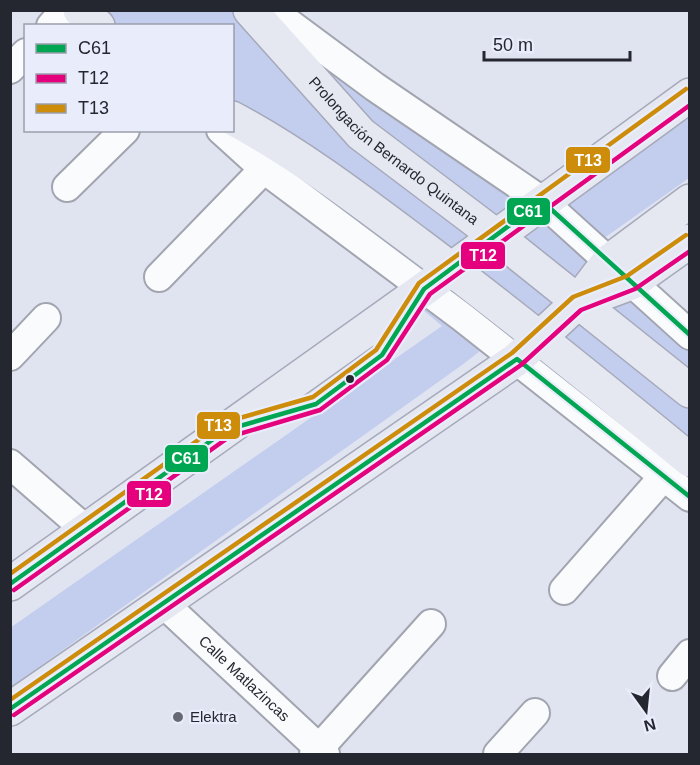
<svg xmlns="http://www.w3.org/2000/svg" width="700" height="765" font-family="Arial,sans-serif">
<rect width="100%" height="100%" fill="#e0e4f0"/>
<path fill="#c3cdee" d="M 72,11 L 280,11 L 558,202 L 689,113 L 689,178 L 600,241 L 689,342 L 689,449 L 520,320 L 462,365 L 11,687 L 10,628 L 442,326 L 212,131 L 232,130 L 232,26 L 89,25 Z"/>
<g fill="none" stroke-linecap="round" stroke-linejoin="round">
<defs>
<g id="minor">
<path d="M 271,10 L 375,87 L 542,201 L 690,335"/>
<path d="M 51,26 L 65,10"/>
<path d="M 10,69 L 26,53"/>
<path d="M 221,130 L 264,169 L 462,317 L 690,497"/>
<path d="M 67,187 L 125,130"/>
<path d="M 159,277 L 264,169"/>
<path d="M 10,356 L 46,318"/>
<path d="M 10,464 L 86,530"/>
<path d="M 564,590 L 664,476"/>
<path id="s1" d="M 163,603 L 325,754"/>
<path d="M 672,676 L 690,654"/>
<path d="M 314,754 L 431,624"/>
<path d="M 498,754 L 535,713"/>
</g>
<g id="major">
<path d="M 80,10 L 98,26"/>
<path id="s2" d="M 250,10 L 361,134 L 496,236 L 690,391"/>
<path d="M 232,118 C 299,154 358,199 418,244 C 510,313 600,386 690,460"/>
<path d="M 577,303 L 631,283 L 690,241"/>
<path d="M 10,584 L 424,289 L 690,95"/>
<path d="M 10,709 L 517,359 L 577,303 L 608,262 L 690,201"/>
</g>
</defs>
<use href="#minor" stroke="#a2a5af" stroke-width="32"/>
<use href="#major" stroke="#a5a9ba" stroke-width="36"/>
<use href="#minor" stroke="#fafbfd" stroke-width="28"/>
<use href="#major" stroke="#e6e8f1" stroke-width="33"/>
<defs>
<g id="bus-1">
<path d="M 10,584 L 226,430 L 316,404 L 382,355 L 424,289 L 542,201 L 690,335"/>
<path d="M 10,709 L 517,359 L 690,497"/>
</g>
<g id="bus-2">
<path d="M 14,590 L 229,437 L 320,410 L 387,360 L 430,294 L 690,105"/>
<path d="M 14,715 L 521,365 L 581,310 L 635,289 L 690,251"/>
</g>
<g id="bus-3">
<path d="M 10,574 L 222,423 L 313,397 L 376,350 L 419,283 L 686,89"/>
<path d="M 10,700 L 512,353 L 573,297 L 627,276 L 686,235"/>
</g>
</defs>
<use href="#bus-1" stroke="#e9edfb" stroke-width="9"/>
<use href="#bus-2" stroke="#e9edfb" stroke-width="9"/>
<use href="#bus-3" stroke="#e9edfb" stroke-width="9"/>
<use href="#bus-1" stroke="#00a651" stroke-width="4.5"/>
<use href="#bus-2" stroke="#e5007d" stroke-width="4.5"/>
<use href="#bus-3" stroke="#cd8d0a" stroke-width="4.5"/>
</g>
<circle fill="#252730" stroke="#e9edfb" stroke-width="2" cx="350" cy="379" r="5"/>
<circle fill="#666973" stroke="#e9edfb" stroke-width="2" cx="178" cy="717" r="6"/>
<g text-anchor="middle" stroke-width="4.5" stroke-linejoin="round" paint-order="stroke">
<g font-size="15" fill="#252730" stroke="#e9edfb">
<text dy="5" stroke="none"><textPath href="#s2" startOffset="202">Prolongación Bernardo Quintana</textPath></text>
<text dy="5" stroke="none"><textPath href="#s1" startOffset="111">Calle Matlazincas</textPath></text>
</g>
<g font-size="15" fill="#252730" stroke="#e9edfb" text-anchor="start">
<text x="190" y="722">Elektra</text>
</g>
</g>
<g stroke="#e9edfb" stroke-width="2">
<rect x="565" y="146" width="46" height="28" rx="6" fill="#cd8d0a"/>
<rect x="506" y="197" width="45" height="29" rx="6" fill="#00a651"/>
<rect x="460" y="241" width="46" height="29" rx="6" fill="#e5007d"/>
<rect x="196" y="411" width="45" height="29" rx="6" fill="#cd8d0a"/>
<rect x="164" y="444" width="45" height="29" rx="6" fill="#00a651"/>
<rect x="126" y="480" width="46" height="28" rx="6" fill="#e5007d"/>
</g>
<g font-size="16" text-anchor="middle" font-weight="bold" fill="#fff">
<text x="588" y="166">T13</text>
<text x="528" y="217">C61</text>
<text x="483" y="261">T12</text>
<text x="218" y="431">T13</text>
<text x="186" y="464">C61</text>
<text x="149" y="500">T12</text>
</g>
<rect width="700" height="765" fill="none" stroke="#252730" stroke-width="24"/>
<rect x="24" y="24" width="210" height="108" fill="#e9edfb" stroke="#9b9eaa" stroke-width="1.5"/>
<rect x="36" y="44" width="30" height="9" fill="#00a651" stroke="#9b9eaa" stroke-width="1.5"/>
<text x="78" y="54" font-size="18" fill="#252730">C61</text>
<rect x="36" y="74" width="30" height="9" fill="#e5007d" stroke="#9b9eaa" stroke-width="1.5"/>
<text x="78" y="84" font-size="18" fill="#252730">T12</text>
<rect x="36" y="104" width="30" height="9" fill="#cd8d0a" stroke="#9b9eaa" stroke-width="1.5"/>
<text x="78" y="114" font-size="18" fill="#252730">T13</text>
<g transform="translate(646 711) rotate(165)" stroke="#e9edfb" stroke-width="4.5" paint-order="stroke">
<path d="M0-4.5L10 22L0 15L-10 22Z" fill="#252730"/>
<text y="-9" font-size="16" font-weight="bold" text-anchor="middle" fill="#252730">N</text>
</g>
<path d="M484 51v9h146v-9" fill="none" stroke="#252730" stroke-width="3"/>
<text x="493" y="51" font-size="18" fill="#252730" stroke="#e9edfb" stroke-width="4.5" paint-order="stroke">50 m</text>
</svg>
